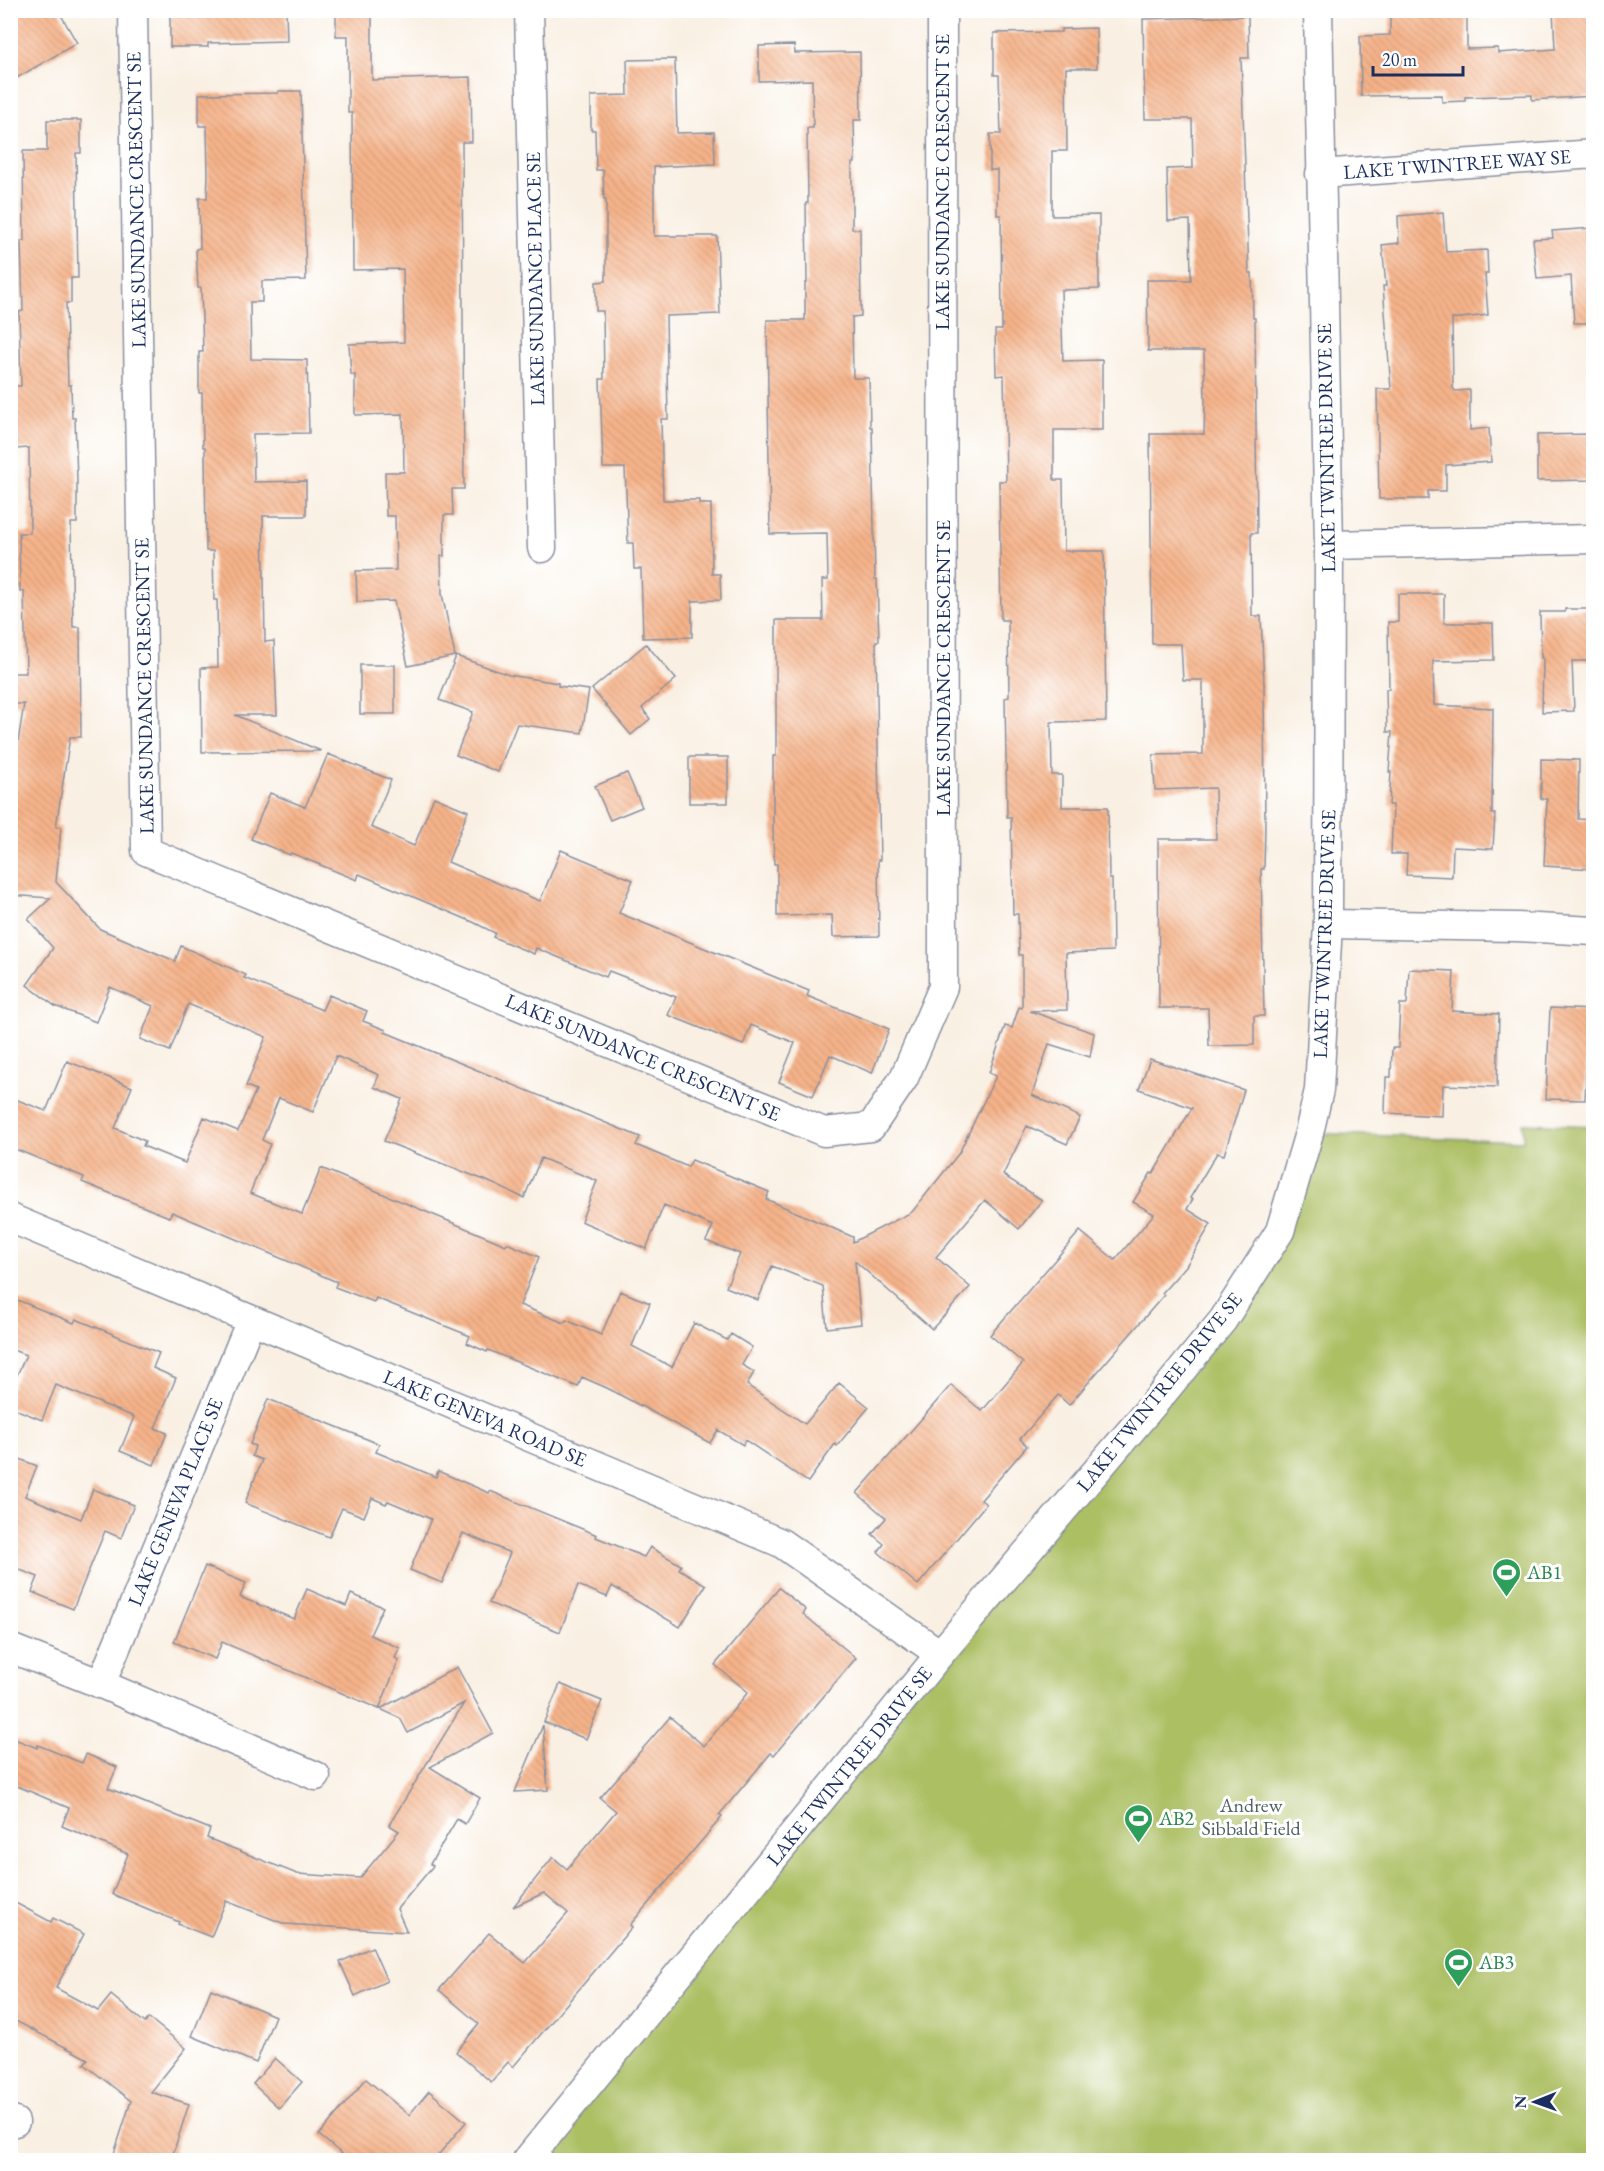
<svg xmlns="http://www.w3.org/2000/svg" width="1604" height="2171" font-family="'EB Garamond',serif">
<defs>
<pattern id="building-back-hatch" width="6" height="6" patternUnits="userSpaceOnUse" patternTransform="scale(1.5)"><rect width="6" height="6" fill="#f6b389"/><path d="M-1 5l2 2M0 0l6 6M5-1l2 2" fill="none" stroke="#d29a79"/></pattern>
</defs>
<rect width="100%" height="100%" fill="#fff"/>
<filter id="ink" filterUnits="userSpaceOnUse"><feTurbulence type="fractalNoise" baseFrequency=".0167" numOctaves="2"/><feDisplacementMap in="SourceGraphic" scale="12" xChannelSelector="R" yChannelSelector="G"/><feConvolveMatrix kernelMatrix="1 2 1 2 8 2 1 2 1" color-interpolation-filters="sRGB"/></filter>
<filter id="wash" filterUnits="userSpaceOnUse"><feTurbulence type="fractalNoise" baseFrequency=".008" numOctaves="4" result="noise"/><feDisplacementMap in="SourceGraphic" scale="24" xChannelSelector="R" yChannelSelector="G"/><feGaussianBlur stdDeviation="1.35" result="paint"/><feColorMatrix in="noise" values="0 0 0 0 0 0 0 0 0 0 0 0 0 0 0 0 0 1.4 0 .05"/><feComposite in="paint" operator="in"/></filter>
<g filter="url(#wash)">
<rect width="100%" height="100%" fill="#f9f0e3"/>
<path fill="#acbf63" stroke="#647760" stroke-width="1.5" d="M 1523,1123 L 1593,1126 L 1593,2160 L 543,2160 L 1280,1231 L 1309,1133 L 1523,1141 Z"/>
<g id="blocks">
<g fill="url(#building-back-hatch)">
<path d="M 10,10 L 58,10 L 77,43 L 10,82 Z"/>
<path d="M 170,10 L 286,10 L 287,41 L 208,43 L 208,47 L 170,47 Z"/>
<path d="M 336,10 L 372,10 L 372,80 L 471,77 L 472,142 L 462,142 L 464,489 L 452,489 L 453,515 L 444,515 L 444,556 L 441,556 L 442,594 L 455,656 L 408,666 L 394,601 L 357,602 L 356,571 L 396,570 L 395,516 L 386,516 L 385,472 L 404,472 L 403,414 L 355,415 L 355,375 L 351,375 L 349,344 L 404,342 L 403,269 L 353,270 L 352,113 L 348,113 L 348,36 L 336,36 Z"/>
<path d="M 1390,10 L 1467,10 L 1467,49 L 1498,48 L 1498,53 L 1555,49 L 1553,10 L 1593,10 L 1593,96 L 1532,100 L 1532,95 L 1465,97 L 1465,101 L 1442,102 L 1442,95 L 1361,96 L 1360,36 L 1390,35 Z"/>
<path d="M 1248,16 L 1249,58 L 1241,58 L 1249,273 L 1252,273 L 1253,318 L 1255,318 L 1257,533 L 1251,533 L 1252,616 L 1261,616 L 1264,685 L 1265,828 L 1264,869 L 1261,869 L 1264,1016 L 1254,1016 L 1254,1045 L 1209,1046 L 1208,1008 L 1159,1008 L 1158,839 L 1216,839 L 1215,788 L 1155,790 L 1153,755 L 1203,754 L 1203,680 L 1183,680 L 1181,644 L 1152,644 L 1150,434 L 1204,434 L 1205,403 L 1204,351 L 1148,351 L 1147,280 L 1191,280 L 1190,220 L 1168,221 L 1167,169 L 1193,168 L 1192,119 L 1145,119 L 1143,19 Z"/>
<path d="M 1096,28 L 1097,68 L 1066,68 L 1067,151 L 1052,151 L 1052,216 L 1099,215 L 1099,289 L 1061,290 L 1063,361 L 1102,360 L 1102,430 L 1054,430 L 1054,480 L 1063,480 L 1064,551 L 1104,551 L 1106,721 L 1051,722 L 1052,775 L 1062,775 L 1062,807 L 1108,807 L 1109,879 L 1112,879 L 1113,951 L 1066,953 L 1067,1010 L 1030,1011 L 1094,1033 L 1090,1057 L 1049,1044 L 1032,1095 L 1080,1117 L 1067,1144 L 1027,1126 L 1003,1175 L 1042,1200 L 1019,1229 L 985,1200 L 936,1257 L 970,1287 L 932,1329 L 855,1261 L 861,1324 L 827,1328 L 823,1286 L 772,1266 L 758,1300 L 726,1287 L 740,1254 L 706,1241 L 713,1226 L 664,1205 L 646,1249 L 581,1221 L 597,1181 L 541,1158 L 524,1198 L 487,1181 L 384,1141 L 402,1099 L 374,1087 L 379,1075 L 336,1056 L 313,1112 L 279,1098 L 262,1140 L 270,1144 L 250,1193 L 302,1214 L 321,1168 L 506,1245 L 507,1243 L 539,1257 L 520,1305 L 564,1323 L 566,1320 L 601,1335 L 620,1291 L 650,1303 L 632,1346 L 672,1367 L 694,1323 L 727,1340 L 731,1334 L 752,1347 L 742,1365 L 754,1372 L 747,1385 L 805,1424 L 839,1383 L 869,1407 L 837,1446 L 835,1444 L 808,1482 L 745,1440 L 743,1445 L 718,1430 L 710,1443 L 609,1389 L 582,1377 L 578,1387 L 488,1350 L 487,1352 L 467,1343 L 470,1336 L 376,1298 L 374,1302 L 335,1287 L 337,1282 L 172,1212 L 169,1217 L 82,1182 L 84,1177 L 10,1147 L 10,1097 L 46,1111 L 67,1061 L 132,1087 L 115,1128 L 145,1141 L 143,1146 L 185,1163 L 204,1117 L 238,1131 L 256,1090 L 246,1086 L 266,1037 L 188,1004 L 170,1051 L 140,1039 L 153,1006 L 110,987 L 96,1022 L 55,1006 L 27,985 L 53,948 L 28,919 L 51,898 L 10,895 L 10,792 L 24,704 L 10,704 L 10,673 L 26,673 L 24,591 L 20,592 L 19,533 L 30,533 L 29,448 L 15,449 L 14,386 L 21,386 L 19,312 L 23,311 L 21,241 L 24,241 L 23,151 L 47,151 L 47,120 L 81,120 L 81,153 L 76,153 L 78,278 L 71,278 L 71,303 L 66,303 L 68,385 L 71,385 L 72,418 L 75,418 L 77,481 L 77,523 L 71,523 L 73,627 L 80,627 L 81,737 L 70,737 L 56,827 L 61,827 L 56,882 L 100,929 L 175,961 L 181,946 L 246,975 L 244,978 L 322,1010 L 329,995 L 367,1011 L 363,1021 L 386,1030 L 385,1032 L 640,1137 L 636,1145 L 688,1167 L 692,1160 L 769,1192 L 766,1199 L 853,1237 L 853,1242 L 912,1212 L 959,1153 L 996,1076 L 989,1073 L 1005,1026 L 1012,1028 L 1019,1007 L 1022,1008 L 1022,955 L 1019,955 L 1018,914 L 1013,914 L 1011,817 L 1007,817 L 1005,698 L 1009,697 L 1008,620 L 1001,620 L 999,481 L 1006,481 L 1004,375 L 996,376 L 995,330 L 1002,330 L 1001,215 L 997,215 L 997,170 L 990,170 L 990,134 L 1001,134 L 999,75 L 994,75 L 994,33 L 1061,32 L 1061,29 Z"/>
<path d="M 794,45 L 795,53 L 860,52 L 861,120 L 854,120 L 855,163 L 852,163 L 852,229 L 860,229 L 861,316 L 852,317 L 853,378 L 869,378 L 870,427 L 872,427 L 875,579 L 877,579 L 879,641 L 876,641 L 880,860 L 878,860 L 879,936 L 833,937 L 832,915 L 777,916 L 777,864 L 774,864 L 773,829 L 773,756 L 776,756 L 776,620 L 823,620 L 822,580 L 828,580 L 827,533 L 770,534 L 767,320 L 805,320 L 805,283 L 807,283 L 806,203 L 808,203 L 807,128 L 813,128 L 812,80 L 759,81 L 759,46 Z"/>
<path d="M 675,59 L 677,133 L 714,132 L 715,164 L 654,167 L 654,236 L 717,236 L 720,314 L 666,316 L 668,419 L 661,419 L 663,500 L 699,500 L 699,504 L 711,504 L 712,574 L 720,574 L 721,600 L 692,601 L 692,637 L 643,638 L 641,569 L 634,569 L 633,543 L 628,543 L 625,468 L 603,468 L 600,379 L 604,379 L 603,311 L 596,311 L 596,282 L 606,281 L 606,199 L 604,199 L 603,170 L 596,170 L 595,130 L 591,130 L 591,96 L 628,95 L 627,60 Z"/>
<path d="M 278,91 L 301,91 L 306,280 L 262,281 L 262,302 L 250,302 L 251,359 L 307,360 L 309,433 L 253,434 L 254,482 L 306,481 L 306,516 L 263,516 L 265,642 L 274,641 L 277,715 L 235,715 L 321,751 L 202,752 L 201,668 L 218,667 L 217,600 L 214,600 L 213,551 L 206,551 L 205,447 L 203,447 L 202,393 L 199,393 L 199,352 L 203,352 L 201,288 L 198,288 L 196,249 L 200,248 L 199,198 L 207,198 L 208,175 L 207,126 L 199,126 L 199,94 L 278,93 Z"/>
<path d="M 1443,212 L 1446,252 L 1487,250 L 1488,274 L 1485,274 L 1488,315 L 1452,319 L 1453,388 L 1455,391 L 1470,390 L 1470,430 L 1489,428 L 1491,462 L 1446,465 L 1446,491 L 1428,491 L 1428,499 L 1379,499 L 1377,389 L 1391,389 L 1383,286 L 1386,286 L 1382,245 L 1399,243 L 1398,216 Z"/>
<path d="M 1593,228 L 1593,323 L 1574,323 L 1571,276 L 1537,279 L 1533,239 L 1553,238 L 1552,231 Z"/>
<path d="M 1593,434 L 1593,480 L 1537,481 L 1537,435 Z"/>
<path d="M 1398,594 L 1444,594 L 1444,623 L 1493,623 L 1494,660 L 1433,661 L 1434,705 L 1493,708 L 1492,814 L 1495,814 L 1493,849 L 1453,847 L 1452,877 L 1406,875 L 1407,854 L 1391,854 L 1393,805 L 1389,805 L 1391,772 L 1389,772 L 1392,732 L 1387,732 L 1386,689 L 1389,689 L 1388,622 L 1398,622 Z"/>
<path d="M 1565,609 L 1593,609 L 1593,661 L 1572,661 L 1574,711 L 1542,712 L 1543,658 L 1541,658 L 1540,612 L 1565,612 Z"/>
<path d="M 646,644 L 676,679 L 642,708 L 650,719 L 631,735 L 592,689 Z"/>
<path d="M 456,656 L 509,675 L 558,683 L 558,686 L 589,690 L 582,733 L 517,724 L 498,772 L 456,755 L 473,712 L 439,700 Z"/>
<rect x="360" y="665" width="35" height="49"/>
<path d="M 328,754 L 391,780 L 371,827 L 414,846 L 434,797 L 468,811 L 448,862 L 540,901 L 561,850 L 633,880 L 619,913 L 809,991 L 807,996 L 889,1029 L 872,1073 L 830,1055 L 813,1096 L 779,1082 L 795,1043 L 751,1025 L 743,1045 L 668,1015 L 676,997 L 609,971 L 606,977 L 536,948 L 534,954 L 493,937 L 495,933 L 473,922 L 359,874 L 357,880 L 291,853 L 290,855 L 251,839 L 270,793 L 305,807 Z"/>
<rect x="689" y="757" width="39" height="46"/>
<path d="M 1541,759 L 1579,760 L 1578,819 L 1593,820 L 1593,869 L 1544,866 L 1547,799 L 1541,799 Z"/>
<path d="M 627,773 L 642,807 L 610,820 L 595,786 Z"/>
<path d="M 1409,969 L 1454,971 L 1452,1011 L 1499,1014 L 1497,1087 L 1443,1085 L 1442,1116 L 1385,1113 L 1386,1077 L 1391,1077 L 1392,1048 L 1398,1048 L 1400,1004 L 1407,1004 Z"/>
<path d="M 1550,1008 L 1593,1010 L 1593,1055 L 1587,1054 L 1585,1100 L 1546,1099 Z"/>
<path d="M 1150,1059 L 1244,1090 L 1224,1155 L 1217,1153 L 1190,1198 L 1193,1199 L 1187,1209 L 1211,1224 L 1186,1266 L 1162,1293 L 1164,1295 L 1069,1405 L 1058,1395 L 1020,1439 L 1027,1446 L 981,1500 L 986,1504 L 918,1585 L 878,1552 L 884,1544 L 872,1534 L 886,1518 L 857,1493 L 951,1385 L 982,1411 L 1023,1363 L 990,1335 L 1080,1231 L 1115,1260 L 1154,1214 L 1133,1202 L 1151,1173 L 1153,1174 L 1192,1108 L 1139,1089 Z"/>
<path d="M 10,1297 L 74,1323 L 76,1319 L 159,1353 L 153,1368 L 176,1378 L 155,1428 L 167,1433 L 154,1465 L 120,1451 L 134,1417 L 56,1385 L 42,1420 L 10,1407 L 10,1391 L 26,1355 L 10,1349 Z"/>
<path d="M 268,1399 L 379,1444 L 376,1452 L 436,1477 L 438,1471 L 489,1493 L 490,1491 L 597,1535 L 596,1537 L 644,1557 L 650,1547 L 681,1565 L 679,1569 L 706,1585 L 680,1627 L 612,1586 L 607,1597 L 578,1585 L 560,1632 L 489,1603 L 510,1553 L 463,1533 L 442,1583 L 410,1570 L 431,1519 L 388,1501 L 386,1504 L 372,1498 L 364,1517 L 342,1508 L 329,1537 L 245,1503 L 262,1460 L 252,1456 L 255,1446 L 250,1444 Z"/>
<path d="M 10,1455 L 37,1466 L 25,1496 L 81,1519 L 93,1489 L 134,1505 L 121,1538 L 105,1531 L 73,1609 L 32,1592 L 38,1577 L 10,1566 Z"/>
<path d="M 205,1566 L 246,1583 L 240,1597 L 294,1619 L 307,1589 L 346,1606 L 351,1594 L 383,1607 L 370,1635 L 400,1648 L 395,1658 L 399,1660 L 379,1709 L 222,1642 L 215,1659 L 174,1642 Z"/>
<path d="M 779,1588 L 806,1610 L 803,1614 L 856,1658 L 774,1755 L 771,1753 L 719,1815 L 722,1817 L 630,1925 L 632,1927 L 513,2067 L 508,2062 L 491,2082 L 456,2052 L 479,2024 L 439,1990 L 489,1933 L 525,1963 L 568,1913 L 544,1893 L 513,1907 L 553,1857 L 567,1869 L 616,1811 L 600,1798 L 670,1717 L 704,1746 L 748,1692 L 715,1665 Z"/>
<path d="M 457,1667 L 493,1733 L 430,1767 L 480,1798 L 465,1824 L 457,1819 L 430,1864 L 433,1866 L 397,1909 L 407,1932 L 285,1924 L 226,1901 L 211,1937 L 178,1924 L 179,1922 L 112,1894 L 128,1854 L 62,1826 L 69,1808 L 10,1783 L 10,1737 L 37,1748 L 38,1745 L 82,1763 L 86,1754 L 117,1767 L 108,1788 L 210,1829 L 207,1838 L 297,1874 L 360,1878 L 399,1831 L 389,1825 L 464,1703 L 408,1733 L 400,1718 L 380,1709 Z"/>
<path d="M 560,1684 L 602,1701 L 586,1739 L 544,1722 Z"/>
<path d="M 543,1725 L 548,1790 L 515,1792 Z"/>
<path d="M 10,1900 L 51,1922 L 53,1918 L 84,1934 L 56,1988 L 98,2011 L 111,1995 L 145,2023 L 149,2018 L 186,2048 L 151,2092 L 189,2104 L 171,2160 L 112,2160 L 131,2101 L 84,2064 L 88,2059 L 10,2018 Z"/>
<path d="M 372,1947 L 387,1981 L 355,1996 L 340,1962 Z"/>
<path d="M 211,1989 L 275,2016 L 256,2063 L 192,2036 Z"/>
<path d="M 275,2058 L 302,2082 L 279,2108 L 253,2084 Z"/>
<path d="M 366,2079 L 409,2115 L 429,2091 L 466,2122 L 434,2160 L 349,2160 L 319,2135 Z"/>
</g>
</g>
</g>
<g filter="url(#ink)">
<use href="#blocks" fill-opacity="0" stroke="#8a90a0" stroke-width="1.5"/>
<g fill="none" stroke-linecap="round" stroke-linejoin="round">
<defs>
<g id="minor">
<path d="M 133,10 L 146,851 L 824,1132 L 871,1127 L 904,1078 L 943,987 L 942,10"/>
<path d="M 529,10 L 542,548"/>
<path d="M 1320,174 L 1594,154"/>
<path d="M 1329,545 L 1594,539"/>
<path d="M 1328,924 L 1517,927 L 1594,931"/>
<path d="M 10,1218 L 781,1543 L 940,1654"/>
<path d="M 10,1648 L 101,1684 L 316,1776"/>
<path d="M 101,1684 L 251,1320"/>
<path d="M 10,2120 L 15,2122"/>
<path d="M 527,2160 L 940,1654 L 1163,1393 L 1223,1320 L 1280,1231 L 1309,1133 L 1319,1090 L 1328,924 L 1329,545 L 1318,10"/>
</g>
</defs>
<use href="#minor" stroke="#8a90a0" stroke-width="31"/>
<use href="#minor" stroke="#fff" stroke-width="28"/>
</g>
</g>
<defs>
<symbol id="stadium-pin" viewBox="-11 -11 22 30"><path d="M0 17L-7.5 6A9.5 9.5 0 1 1 7.5 6Z" fill="#2e9e5b" stroke="#fff"/><path d="M0-5a6.5 5 0 1 0 0 10a6.5 5 0 1 0 0-10ZM-3.5-1.8h7v3.6h-7Z" fill="#fff"/></symbol>
</defs>
<g fill-rule="evenodd">
<use href="#stadium-pin" x="1490" y="1556" width="33" height="45"/>
<use href="#stadium-pin" x="1122" y="1802" width="33" height="45"/>
<use href="#stadium-pin" x="1442" y="1946" width="33" height="45"/>
</g>
<g text-anchor="middle" stroke-width="6" stroke-linejoin="round" paint-order="stroke">
<g font-size="20" fill="#1b2f5e" stroke="#fff">
<text transform="translate(1457 164) rotate(-4)" y="7">LAKE TWINTREE WAY SE</text>
<text transform="translate(942 182) rotate(-90)" y="7">LAKE SUNDANCE CRESCENT SE</text>
<text transform="translate(136 200) rotate(-91)" y="7">LAKE SUNDANCE CRESCENT SE</text>
<text transform="translate(535 279) rotate(-91)" y="7">LAKE SUNDANCE PLACE SE</text>
<text transform="translate(1326 448) rotate(-91)" y="7">LAKE TWINTREE DRIVE SE</text>
<text transform="translate(943 668) rotate(-90)" y="7">LAKE SUNDANCE CRESCENT SE</text>
<text transform="translate(144 686) rotate(-91)" y="7">LAKE SUNDANCE CRESCENT SE</text>
<text transform="translate(1324 934) rotate(-88)" y="7">LAKE TWINTREE DRIVE SE</text>
<text transform="translate(643 1057) rotate(23)" y="7">LAKE SUNDANCE CRESCENT SE</text>
<text transform="translate(1159 1392) rotate(-51)" y="7">LAKE TWINTREE DRIVE SE</text>
<text transform="translate(485 1418) rotate(23)" y="7">LAKE GENEVA ROAD SE</text>
<text transform="translate(175 1502) rotate(-68)" y="7">LAKE GENEVA PLACE SE</text>
<text transform="translate(849 1766) rotate(-51)" y="7">LAKE TWINTREE DRIVE SE</text>
</g>
<g font-size="20" fill="#27864d" stroke="#fff" text-anchor="start">
<text x="1527" y="1579">AB1</text>
<text x="1159" y="1825">AB2</text>
<text x="1479" y="1969">AB3</text>
</g>
<g font-size="20" fill="#4e6160" stroke="#fff">
<text x="1251" y="1812">Andrew<tspan x="1251" dy="23">Sibbald Field</tspan></text>
</g>
</g>
<rect width="1604" height="2171" fill="none" stroke="#fff" stroke-width="36"/>
<g transform="translate(1535 2102) rotate(269)" stroke="#ffffff" stroke-width="4.5" paint-order="stroke">
<path d="M0-4.5L10 22L0 15L-10 22Z" fill="#1b2f5e"/>
<text y="-9" font-size="16" font-weight="bold" text-anchor="middle" fill="#1b2f5e">N</text>
</g>
<path d="M1373 66v9h90v-9" fill="none" stroke="#1b2f5e" stroke-width="3"/>
<text x="1382" y="66" font-size="18" fill="#1b2f5e" stroke="#ffffff" stroke-width="4.5" paint-order="stroke">20 m</text>
</svg>
